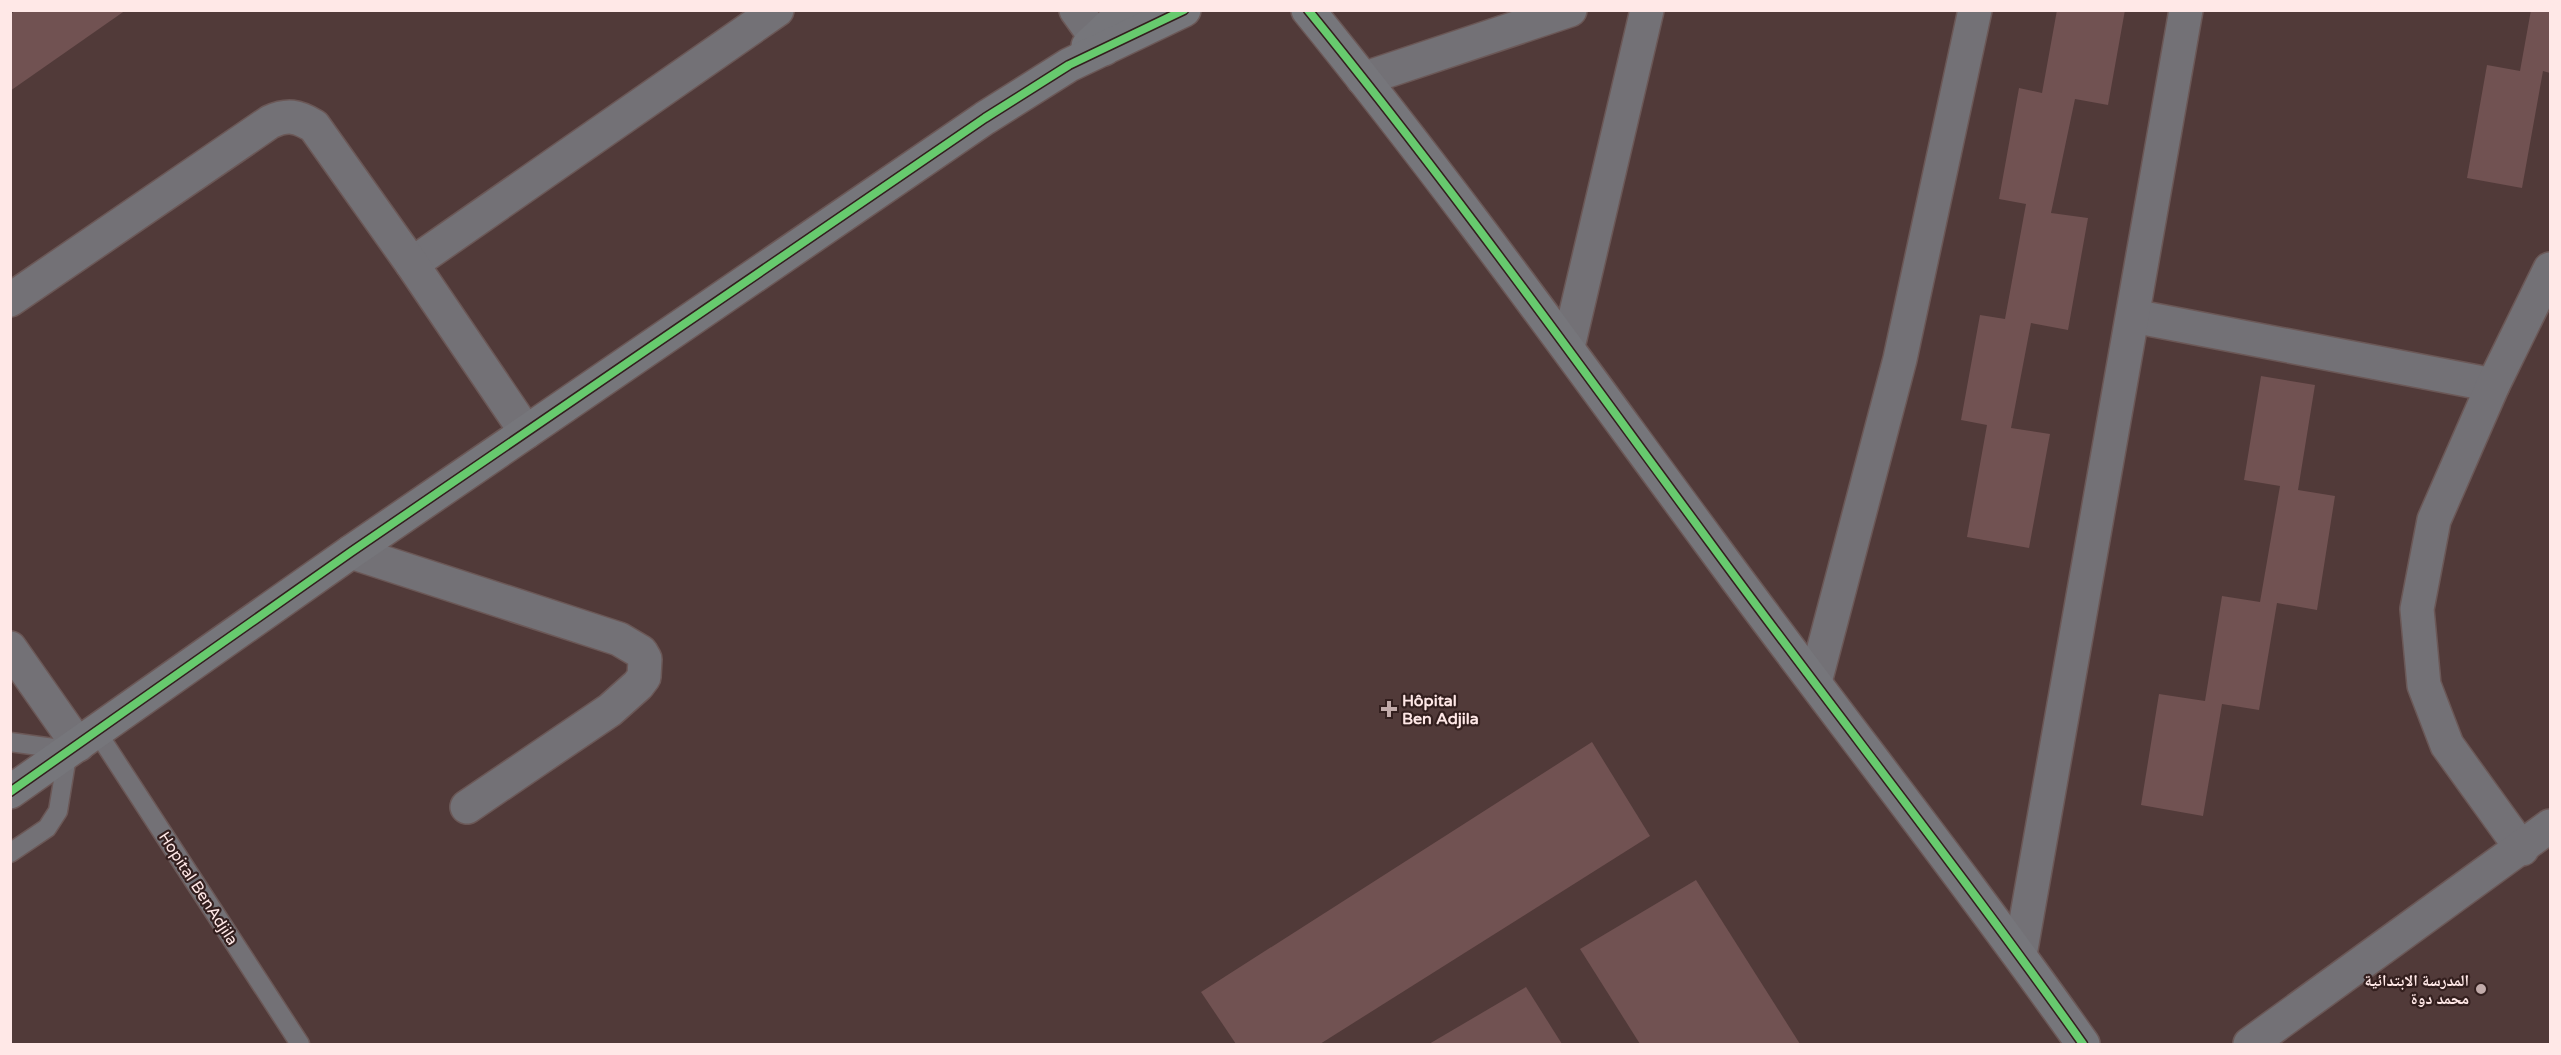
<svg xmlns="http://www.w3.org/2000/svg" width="2561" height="1055" font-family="'Varela Round','Noto Naskh Arabic',sans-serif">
<rect width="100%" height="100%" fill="#513a39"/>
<g fill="#715252">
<path d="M 16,10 L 126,10 L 10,91 L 10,15 Z"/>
<path d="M 2057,10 L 2125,10 L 2108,105 L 2075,99 L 2051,213 L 2088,218 L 2068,330 L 2031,323 L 2011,428 L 2050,434 L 2029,548 L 1967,537 L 1987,425 L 1961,420 L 1980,315 L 2005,319 L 2026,204 L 1999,199 L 2019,88 L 2042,93 Z"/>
<path d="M 2531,10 L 2550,10 L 2550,73 L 2543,71 L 2522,188 L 2467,178 L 2487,65 L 2520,71 Z"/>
<path d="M 2261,376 L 2315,385 L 2298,490 L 2335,496 L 2317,610 L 2277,603 L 2259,710 L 2222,704 L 2203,816 L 2141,805 L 2159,694 L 2205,701 L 2222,596 L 2260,602 L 2280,486 L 2244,480 Z"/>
<path d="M 1592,742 L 1650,836 L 1320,1044 L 1236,1044 L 1201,992 Z"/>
<path d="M 1696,880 L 1800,1044 L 1640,1044 L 1580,949 Z"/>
<path d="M 1526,987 L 1562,1044 L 1429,1044 Z"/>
</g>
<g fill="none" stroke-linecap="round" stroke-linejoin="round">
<defs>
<g id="lane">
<path d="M 97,732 L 300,1044"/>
<path d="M 10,742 L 68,750 L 58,811 L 47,828 L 10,853"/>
</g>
<g id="street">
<path d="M 1076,10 L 1104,49"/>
<path d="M 1363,79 L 1570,10"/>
<path d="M 412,264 L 777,10"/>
<path d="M 10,300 L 270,122 C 288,114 297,116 314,126 L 412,264 L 526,432"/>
<path d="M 2133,316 L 2493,385"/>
<path d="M 1568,347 L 1647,10"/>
<path d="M 351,552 L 619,639 L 641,652 L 645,659 L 644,677 L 638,685 L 610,710 L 467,807"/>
<path d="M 10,648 L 78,745"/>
<path d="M 1815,682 L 1900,359 L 1975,10"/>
<path d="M 2522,849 L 2447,745 L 2424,685 L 2417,609 L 2434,520 L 2493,385 L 2550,269"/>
<path d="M 2020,955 L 2186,10"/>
<path d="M 2250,1044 L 2550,826"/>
</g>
<g id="secondary">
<path d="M 1308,10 C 1449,183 1579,365 1711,544 C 1834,712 1963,874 2083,1044"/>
<path d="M 1088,46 L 1126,10"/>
<path d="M 10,792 L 351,552 L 985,118 L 1069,65 L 1184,10"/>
</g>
</defs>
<use href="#lane" stroke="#6b5857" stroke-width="21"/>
<use href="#street" stroke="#6b5857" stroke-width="36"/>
<use href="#secondary" stroke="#6b5857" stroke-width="36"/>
<use href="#lane" stroke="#737176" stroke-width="18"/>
<use href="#street" stroke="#737176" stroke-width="33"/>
<use href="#secondary" stroke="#76767b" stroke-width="33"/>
<defs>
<g id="cycleway">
<path d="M 1308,10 C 1449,183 1579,365 1711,544 C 1834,712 1963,874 2083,1044"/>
<path d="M 10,792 L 351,552 L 985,118 L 1069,65 L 1184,10"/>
</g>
</defs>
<use href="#cycleway" stroke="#331f1e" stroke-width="11"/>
<use href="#cycleway" stroke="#67ca6e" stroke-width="8"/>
</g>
<g fill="#c2abaa" stroke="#331f1e" stroke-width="2">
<path d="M1386 700h6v6h6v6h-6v6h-6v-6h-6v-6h6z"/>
<circle cx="2481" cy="989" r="6"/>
</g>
<g text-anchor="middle" stroke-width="4.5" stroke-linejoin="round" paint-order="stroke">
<g font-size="16" font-weight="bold" fill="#ffe8e7" stroke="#331f1e" text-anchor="start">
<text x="1402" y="706">Hôpital<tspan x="1402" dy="18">Ben Adjila</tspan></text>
<text x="2469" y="986" text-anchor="end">المدرسة الابتدائية<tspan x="2469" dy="18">محمد دوة</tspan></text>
</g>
<g font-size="16" fill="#ffe8e7" stroke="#331f1e">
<text transform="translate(199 888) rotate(57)" y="6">Hopital BenAdjila</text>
</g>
</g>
<rect width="2561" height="1055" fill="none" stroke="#ffe8e7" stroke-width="24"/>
</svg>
